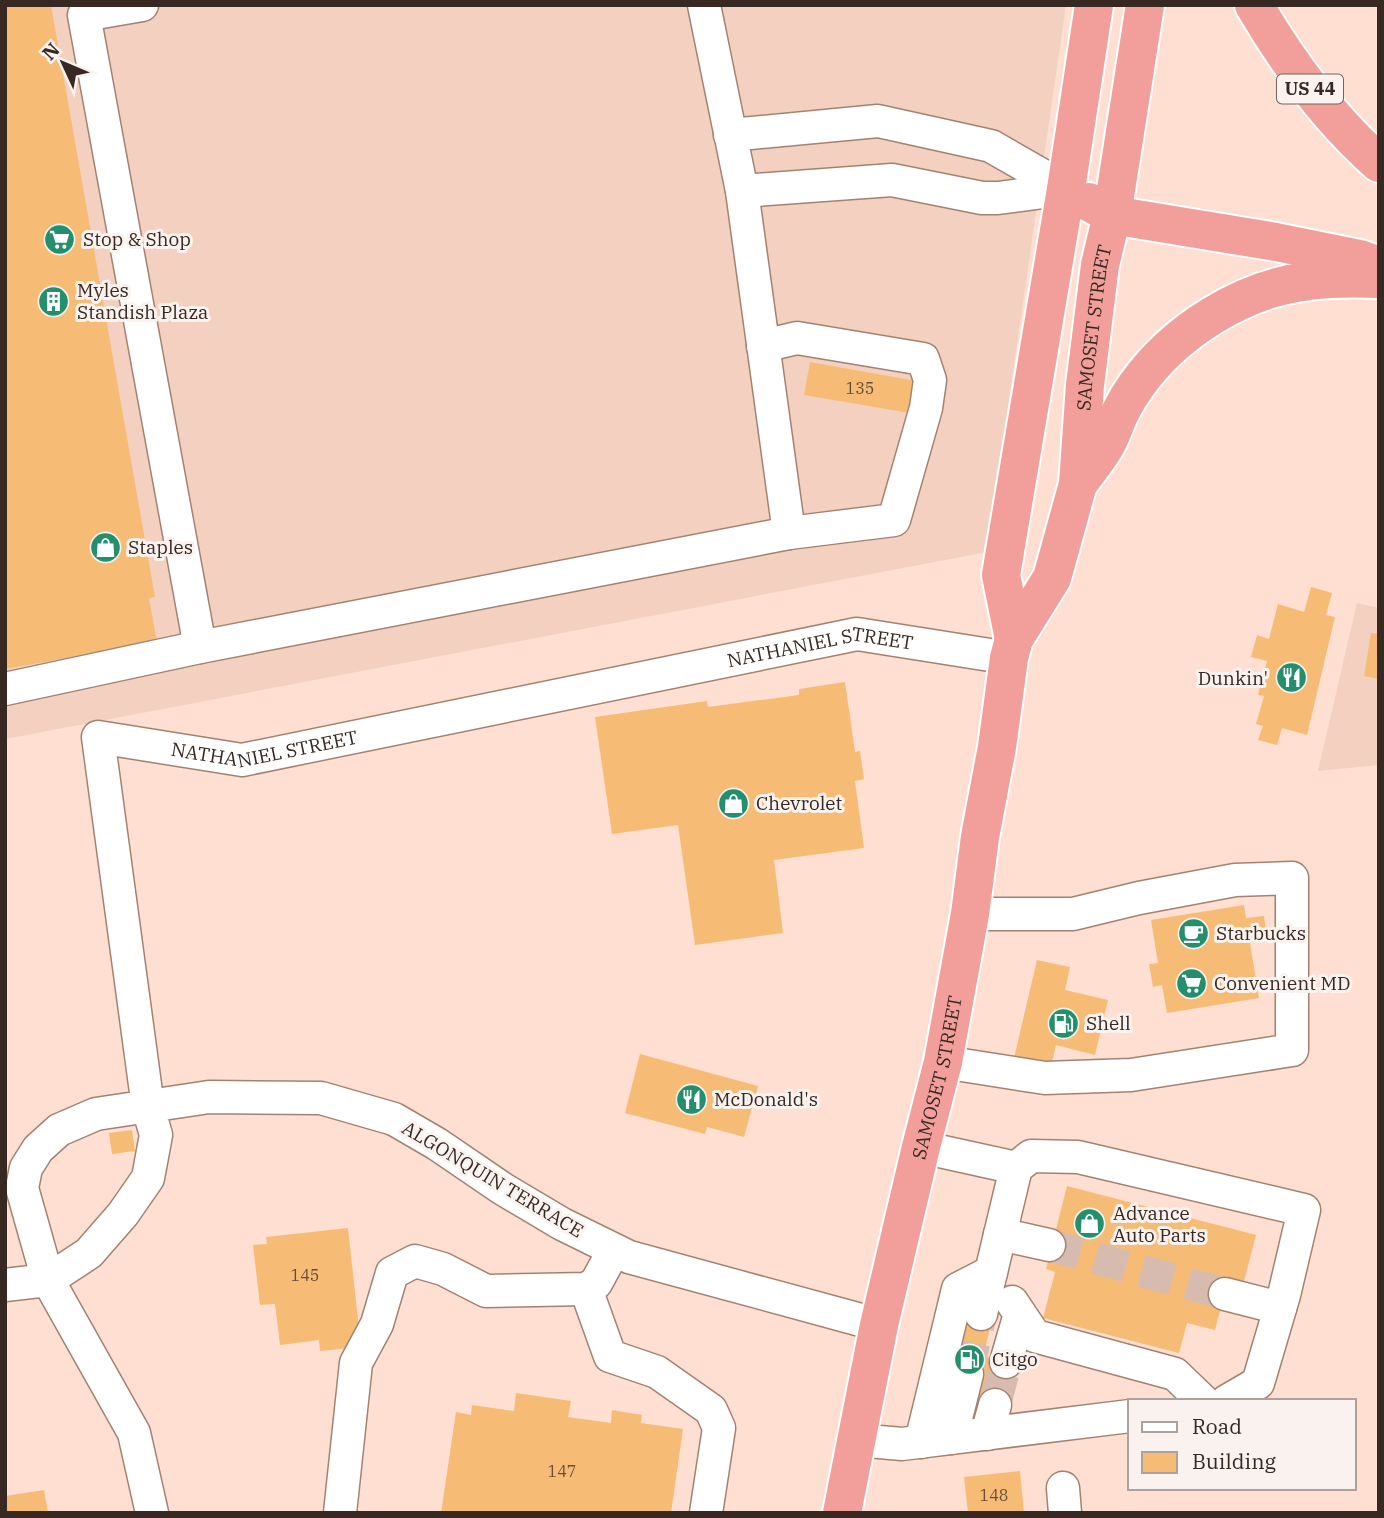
<svg xmlns="http://www.w3.org/2000/svg" width="1384" height="1518" font-family="'IBM Plex Serif',serif">
<rect width="100%" height="100%" fill="#fedfd1"/>
<g fill="#f3d0bf">
<path d="M 5,5 L 1066,5 L 987,552 L 5,739 Z"/>
<path d="M 1357,603 L 1379,608 L 1379,765 L 1318,771 Z"/>
</g>
<g fill="#f6bc76">
<path d="M 5,5 L 51,5 L 155,597 L 149,598 L 157,642 L 5,669 Z"/>
<path d="M 810,362 L 916,381 L 910,413 L 804,395 Z"/>
<path d="M 1311,587 L 1332,593 L 1326,615 L 1335,617 L 1307,735 L 1282,728 L 1277,745 L 1258,740 L 1263,726 L 1256,724 L 1264,696 L 1258,695 L 1267,661 L 1251,657 L 1257,635 L 1269,639 L 1278,604 L 1304,612 Z"/>
<path d="M 1371,633 L 1379,634 L 1379,679 L 1364,676 Z"/>
<path d="M 845,682 L 855,752 L 860,751 L 864,779 L 855,781 L 864,848 L 774,860 L 783,933 L 695,945 L 678,825 L 612,834 L 595,717 L 707,701 L 708,707 L 799,695 L 799,689 Z"/>
<path d="M 1244,905 L 1246,918 L 1264,916 L 1267,940 L 1250,943 L 1259,998 L 1167,1013 L 1162,985 L 1153,987 L 1149,964 L 1158,963 L 1151,920 Z"/>
<path d="M 1037,960 L 1070,967 L 1065,990 L 1108,1000 L 1095,1055 L 1056,1045 L 1051,1067 L 1014,1058 Z"/>
<path d="M 640,1054 L 758,1086 L 744,1137 L 707,1127 L 705,1134 L 625,1113 Z"/>
<path d="M 132,1130 L 135,1151 L 112,1154 L 109,1133 Z"/>
<path d="M 1067,1186 L 1256,1235 L 1242,1289 L 1227,1285 L 1215,1330 L 1187,1323 L 1179,1353 L 1043,1318 L 1055,1272 L 1046,1269 Z"/>
<path d="M 348,1228 L 361,1347 L 320,1351 L 319,1340 L 280,1345 L 275,1304 L 260,1305 L 253,1245 L 267,1244 L 266,1237 Z"/>
<path d="M 957,1308 L 993,1317 L 983,1356 L 1014,1364 L 1003,1407 L 974,1400 L 942,1368 Z"/>
<path d="M 516,1393 L 571,1401 L 568,1417 L 611,1423 L 612,1410 L 642,1415 L 641,1423 L 683,1429 L 671,1513 L 441,1513 L 456,1412 L 471,1415 L 472,1405 L 514,1411 Z"/>
<path d="M 1020,1471 L 1024,1513 L 968,1513 L 964,1477 Z"/>
<path d="M 44,1490 L 48,1513 L 5,1513 L 5,1496 Z"/>
</g>
<g fill="none" stroke-linecap="round" stroke-linejoin="round">
<g stroke="#d6bbae" stroke-width="32" stroke-dasharray="32 16" stroke-linecap="butt">
<path d="M 1049,1245 L 1225,1294"/>
<path d="M 967,1374 L 981,1314"/>
<path d="M 995,1405 L 1006,1362"/>
</g>
<defs>
<g id="minor">
<path d="M 142,5 L 84,15 L 200,647"/>
<path d="M 730,135 L 878,121 L 991,146 L 1066,189 L 998,198 L 982,198 L 892,180 L 742,191"/>
<path d="M 763,346 L 797,338 L 923,359 L 930,380 L 926,408 L 894,520 L 789,533"/>
<path d="M 5,689 L 200,647 L 789,533 L 742,191 L 704,5"/>
<path d="M 943,1062 L 1045,1078 L 1131,1075 L 1292,1050 L 1292,878 L 1235,880 L 1139,898 L 1073,914 L 970,914"/>
<path d="M 921,1147 L 1016,1168 L 1031,1156 L 1078,1157 L 1304,1210 L 1284,1295 L 1258,1383 L 1227,1401"/>
<path d="M 1000,1234 L 1049,1245"/>
<path d="M 5,1285 L 48,1280 L 134,1433 L 152,1513"/>
<path d="M 586,1289 L 610,1356 L 657,1372 L 711,1410 L 719,1428 L 706,1513"/>
<path d="M 1225,1294 L 1280,1308"/>
<path d="M 981,1314 L 1016,1168"/>
<path d="M 1020,1314 L 1035,1336 L 1175,1374 L 1203,1401"/>
<path id="s1" d="M 879,1325 L 629,1257 L 562,1224 L 503,1189 L 437,1144 L 394,1119 L 321,1098 L 209,1097 L 96,1114 L 59,1130 L 38,1149 L 26,1168 L 22,1188 L 48,1280 L 89,1253 L 123,1214 L 148,1178 L 156,1135 L 148,1107 L 98,737 L 242,760 L 857,634 L 1009,658"/>
<path d="M 1006,1362 L 1020,1314 L 1012,1302"/>
<path d="M 987,1434 L 995,1405"/>
<path d="M 951,1438 L 967,1374"/>
<path d="M 857,1440 L 902,1444 L 1130,1416"/>
<path d="M 921,1442 L 958,1289 L 991,1272"/>
<path d="M 1063,1488 L 1065,1513"/>
<path d="M 340,1513 L 356,1363 L 377,1324 L 392,1273 L 415,1261 L 443,1269 L 486,1291 L 586,1289 L 596,1283 L 614,1250"/>
</g>
<g id="highway">
<path d="M 1254,5 C 1288,63 1328,118 1379,163"/>
<path d="M 1089,202 L 1112,215 L 1276,242 L 1360,259 L 1379,266"/>
<path d="M 1079,483 C 1087,471 1097,460 1104,448 C 1112,436 1115,422 1122,409 C 1126,401 1131,393 1136,386 C 1174,332 1243,288 1309,281 C 1332,278 1356,278 1379,279"/>
<path d="M 1014,639 L 1001,575 L 1066,189 L 1094,5"/>
<path id="s2" d="M 842,1513 L 879,1325 L 921,1147 L 943,1062 L 970,914 L 980,837 L 997,747 L 1009,658 L 1014,639 L 1052,578 L 1078,484 L 1085,385 L 1100,265 L 1112,215 L 1145,5"/>
</g>
</defs>
<use href="#minor" stroke="#a48272" stroke-width="35"/>
<use href="#highway" stroke="#fff" stroke-width="42"/>
<use href="#minor" stroke="#fff" stroke-width="32"/>
<use href="#highway" stroke="#f29f9b" stroke-width="38"/>
</g>
<defs>
<symbol id="supermarket-disc" viewBox="-11 -11 22 22"><circle r="9.5" fill="#248f6d" stroke="#faf2ee"/><path d="M-6-5.5h2.5l.6 2H6L4.5 2H-2.5L-4.4-4H-6ZM-1.5 3.2a1.3 1.3 0 1 0 .1 0ZM3 3.2a1.3 1.3 0 1 0 .1 0Z" fill="#fff"/></symbol>
<symbol id="building-disc" viewBox="-11 -11 22 22"><circle r="9.5" fill="#248f6d" stroke="#faf2ee"/><path d="M-4-6H4V6H1V3H-1V6H-4ZM-2.5-4.3h1.7v1.8h-1.7ZM.8-4.3h1.7v1.8H.8ZM-2.5-1h1.7V.8h-1.7ZM.8-1h1.7V.8H.8Z" fill="#fff"/></symbol>
<symbol id="shop-disc" viewBox="-11 -11 22 22"><circle r="9.5" fill="#248f6d" stroke="#faf2ee"/><path d="M-5-2.5h2.3a2.7 3.5 0 0 1 5.4 0H5L5.5 6h-11ZM-1.5-2.5h3a1.5 2.3 0 0 0-3 0Z" fill="#fff"/></symbol>
<symbol id="restaurant-disc" viewBox="-11 -11 22 22"><circle r="9.5" fill="#248f6d" stroke="#faf2ee"/><path d="M-5-6h1v4h1v-4h1v4h1v-4h1v5L-1.5 .5V6h-2V.5L-5-1ZM5-6V6H3V1.5H1.5Q1.5-4 5-6Z" fill="#fff"/></symbol>
<symbol id="cafe-disc" viewBox="-11 -11 22 22"><circle r="9.5" fill="#248f6d" stroke="#faf2ee"/><path d="M-5.5-4.5H6V0H3Q3 3.5 0 3.5H-2.5Q-5.5 3.5-5.5 0ZM3-3.2v2h1.7v-2ZM-6 4.5H4V6H-6Z" fill="#fff"/></symbol>
<symbol id="fuel-disc" viewBox="-11 -11 22 22"><circle r="9.5" fill="#248f6d" stroke="#faf2ee"/><path d="M-5.5-6h7V0h2V4h1.3V-2.5L3-4.5l.8-.8L6-3V5H2.5V1h-1V6h-7ZM-4.2-4.7v3.2H.2V-4.7Z" fill="#fff"/></symbol>
</defs>
<g fill-rule="evenodd">
<use href="#supermarket-disc" x="42" y="222" width="35" height="35"/>
<use href="#building-disc" x="36" y="284" width="35" height="35"/>
<use href="#shop-disc" x="88" y="530" width="35" height="35"/>
<use href="#restaurant-disc" x="1274" y="660" width="35" height="35"/>
<use href="#shop-disc" x="716" y="786" width="35" height="35"/>
<use href="#cafe-disc" x="1176" y="916" width="35" height="35"/>
<use href="#supermarket-disc" x="1174" y="966" width="35" height="35"/>
<use href="#fuel-disc" x="1046" y="1006" width="35" height="35"/>
<use href="#restaurant-disc" x="674" y="1082" width="35" height="35"/>
<use href="#shop-disc" x="1072" y="1206" width="35" height="35"/>
<use href="#fuel-disc" x="952" y="1342" width="35" height="35"/>
</g>
<g text-anchor="middle" stroke-width="6" stroke-linejoin="round" paint-order="stroke">
<g font-size="16" fill="#674e37">
<text x="860" y="394">135</text>
<text x="305" y="1281">145</text>
<text x="562" y="1477">147</text>
<text x="994" y="1501">148</text>
</g>
<rect fill="#faf2ee" stroke="#72655f" stroke-width="2" x="1277" y="74.5" width="66" height="29" rx="5"/>
<g font-size="18" font-weight="bold" fill="#372922">
<text x="1310" y="95">US 44</text>
</g>
<g font-size="19" fill="#372922" stroke="#faf2ee" text-anchor="start">
<text x="83" y="246">Stop &amp; Shop</text>
<text x="77" y="297">Myles<tspan x="77" dy="22">Standish Plaza</tspan></text>
<text x="128" y="554">Staples</text>
<text x="1268" y="685" text-anchor="end">Dunkin'</text>
<text x="756" y="810">Chevrolet</text>
<text x="1216" y="940">Starbucks</text>
<text x="1214" y="990">Convenient MD</text>
<text x="1086" y="1030">Shell</text>
<text x="714" y="1106">McDonald's</text>
<text x="1113" y="1220">Advance<tspan x="1113" dy="22">Auto Parts</tspan></text>
<text x="992" y="1366">Citgo</text>
</g>
<g font-size="19" fill="#372922" stroke="#faf2ee">
<text dy="7" stroke="none"><textPath href="#s2" startOffset="1218">SAMOSET STREET</textPath></text>
<text dy="7" stroke="none"><textPath href="#s1" startOffset="2368">NATHANIEL STREET</textPath></text>
<text dy="7" stroke="none"><textPath href="#s1" startOffset="1801">NATHANIEL STREET</textPath></text>
<text dy="7" stroke="none"><textPath href="#s2" startOffset="446">SAMOSET STREET</textPath></text>
<text transform="translate(493 1179) rotate(31)" y="7">ALGONQUIN TERRACE</text>
</g>
</g>
<rect width="1384" height="1518" fill="none" stroke="#372922" stroke-width="14"/>
<rect x="1128" y="1399" width="228" height="91" fill="#faf2ee" stroke="#aca29c" stroke-width="2"/>
<rect x="1142" y="1422" width="35" height="10" fill="#ffffff" stroke="#aca29c" stroke-width="2"/>
<text x="1192" y="1434" font-size="21" fill="#372922">Road</text>
<rect x="1142" y="1452" width="35" height="21" fill="#f6bc76" stroke="#aca29c" stroke-width="2"/>
<text x="1192" y="1469" font-size="21" fill="#372922">Building</text>
<g transform="translate(63 63) rotate(314)" stroke="#faf2ee" stroke-width="5" paint-order="stroke">
<path d="M0-5L12 26L0 18L-12 26Z" fill="#372922"/>
<text y="-10" font-size="19" font-weight="bold" text-anchor="middle" fill="#372922">N</text>
</g>
</svg>
